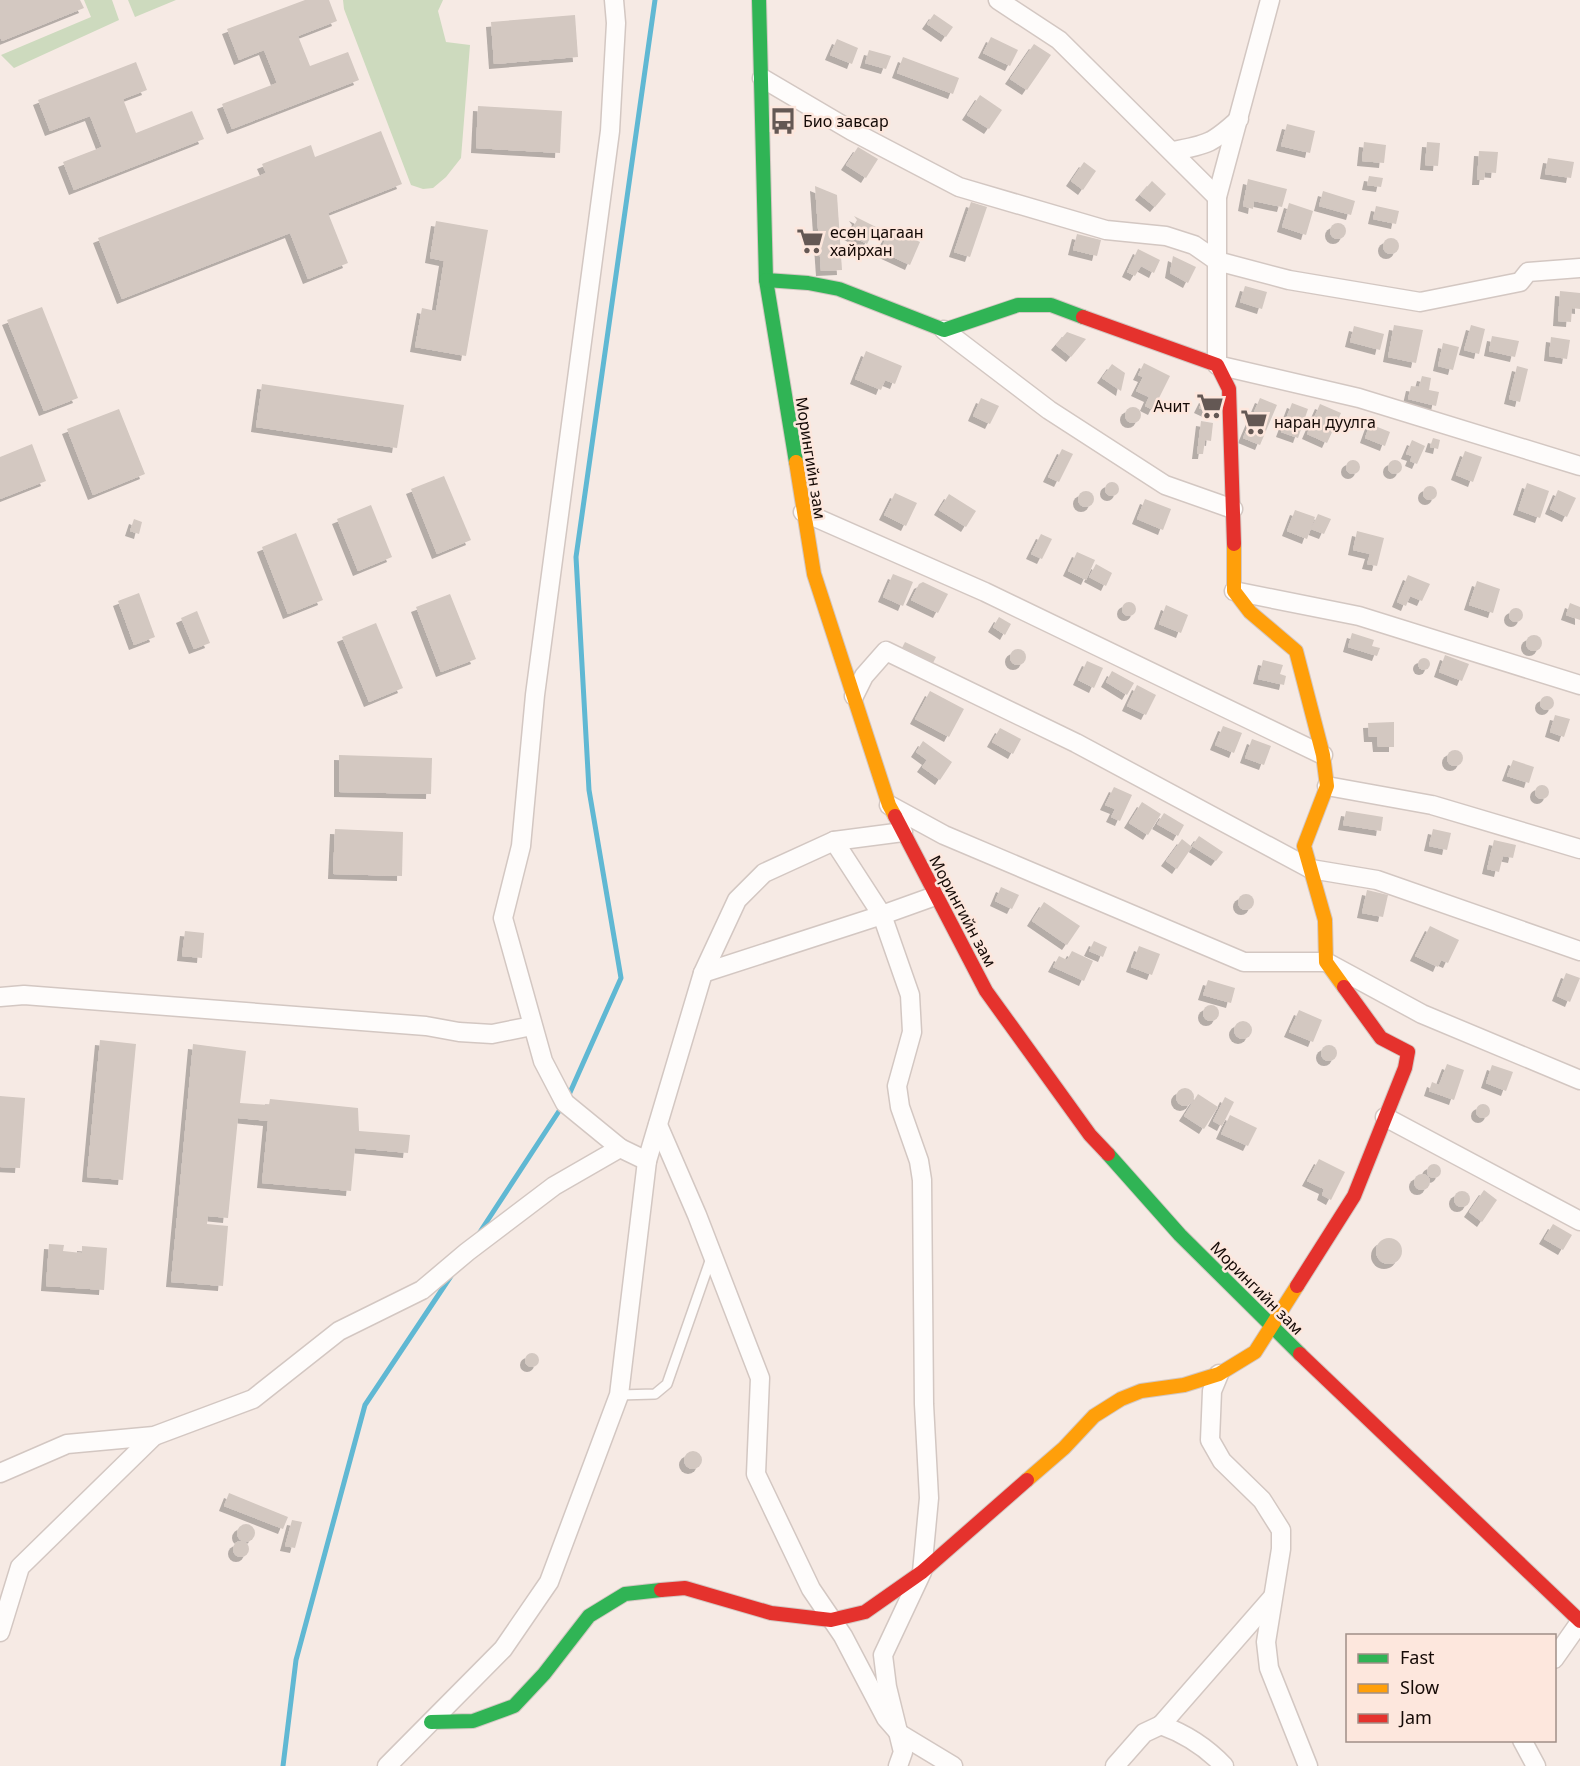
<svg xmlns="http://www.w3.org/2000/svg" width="1580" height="1766" font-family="'Noto Sans',sans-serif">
<defs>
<filter id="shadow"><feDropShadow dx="-5" dy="5" stdDeviation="0" flood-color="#0004"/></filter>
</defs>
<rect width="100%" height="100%" fill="#f6eae4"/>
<g fill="#cddabe">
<path d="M 84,0 L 112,0 L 119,20 L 14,68 L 1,55 L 91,17 Z"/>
<path d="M 128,0 L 176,0 L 135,17 Z"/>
<path d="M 343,0 L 443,0 L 438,11 L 446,42 L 470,45 L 461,158 L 446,177 L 433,188 L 423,189 L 411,185 L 344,9 Z"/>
</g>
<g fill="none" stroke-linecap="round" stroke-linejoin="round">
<g stroke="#60b8d3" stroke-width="5">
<path d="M 568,1097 L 621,978 L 589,790 L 576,557 L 655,0"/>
<path d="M 478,1235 L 563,1105"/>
<path d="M 283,1766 L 296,1660 L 365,1405 L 451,1276"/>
</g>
</g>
<g fill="#d3c8c1" filter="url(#shadow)">
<path d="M 0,0 L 80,0 L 84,8 L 2,41 L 0,37 Z"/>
<path d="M 305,0 L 329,0 L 337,21 L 298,36 L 310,66 L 348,52 L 359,80 L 232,129 L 222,104 L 277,83 L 264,50 L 239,60 L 227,29 Z"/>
<path d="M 934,14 L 953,27 L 946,37 L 927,24 Z"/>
<path d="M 575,15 L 578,57 L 494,64 L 491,22 Z"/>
<path d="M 991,37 L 1018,50 L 1010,66 L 983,53 Z"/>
<path d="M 837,39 L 858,48 L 852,64 L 830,55 Z"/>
<path d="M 1034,44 L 1051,55 L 1027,90 L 1010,79 Z"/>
<path d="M 869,50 L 891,56 L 886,69 L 865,63 Z"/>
<path d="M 903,57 L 959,78 L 953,94 L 897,73 Z"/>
<path d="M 136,62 L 147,90 L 123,99 L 136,133 L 192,111 L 204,139 L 74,190 L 63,162 L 102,147 L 90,116 L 50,131 L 38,100 Z"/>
<path d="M 980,95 L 1002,110 L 989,129 L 967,115 Z"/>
<path d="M 478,106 L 562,111 L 560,153 L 476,148 Z"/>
<path d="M 1287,124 L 1315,131 L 1310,153 L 1281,146 Z"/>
<path d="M 381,131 L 402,184 L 328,213 L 348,263 L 308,279 L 290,233 L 122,299 L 98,238 L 266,173 L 262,164 L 311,145 L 315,157 Z"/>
<path d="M 1364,142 L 1386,145 L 1384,163 L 1362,161 Z"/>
<path d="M 1427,142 L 1440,143 L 1438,166 L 1425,165 Z"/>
<path d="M 858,147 L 878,159 L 866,178 L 846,165 Z"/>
<path d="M 1479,151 L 1498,152 L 1496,173 L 1485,172 L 1484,180 L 1477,180 Z"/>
<path d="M 1548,158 L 1574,162 L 1571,178 L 1545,174 Z"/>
<path d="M 1084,162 L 1096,171 L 1083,190 L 1071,181 Z"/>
<path d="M 1369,176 L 1383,178 L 1381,187 L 1367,185 Z"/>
<path d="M 1248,179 L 1287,189 L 1282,207 L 1254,201 L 1253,209 L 1243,206 Z"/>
<path d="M 1152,181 L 1166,194 L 1155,207 L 1140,195 Z"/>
<path d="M 815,186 L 837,195 L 842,270 L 821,271 Z"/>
<path d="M 1323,191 L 1355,201 L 1351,215 L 1319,206 Z"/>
<path d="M 971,202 L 987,207 L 970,257 L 954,252 Z"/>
<path d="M 1289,203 L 1313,211 L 1306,235 L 1282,227 Z"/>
<path d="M 1376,206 L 1399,211 L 1396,224 L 1373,219 Z"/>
<path d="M 854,216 L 876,227 L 867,244 L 849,235 L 857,220 Z"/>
<path d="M 436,221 L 488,230 L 466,356 L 415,347 L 422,308 L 436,311 L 444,261 L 430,258 Z"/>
<circle cx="1338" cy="231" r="8"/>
<path d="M 891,228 L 920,242 L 910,265 L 880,251 Z"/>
<path d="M 1077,234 L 1101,240 L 1097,256 L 1073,250 Z"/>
<circle cx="1391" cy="246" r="8"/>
<path d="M 1138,249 L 1160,260 L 1154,273 L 1141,266 L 1135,276 L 1127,272 Z"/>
<path d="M 1173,256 L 1196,267 L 1188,283 L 1170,273 Z"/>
<path d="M 1245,286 L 1267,292 L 1262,309 L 1240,302 Z"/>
<path d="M 1560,291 L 1580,293 L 1580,309 L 1572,308 L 1571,322 L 1558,321 Z"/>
<path d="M 42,307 L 78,398 L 44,411 L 7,320 Z"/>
<path d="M 1394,325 L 1423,330 L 1416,363 L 1388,357 Z"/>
<path d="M 1471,325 L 1485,329 L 1479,354 L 1464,350 Z"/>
<path d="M 1354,326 L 1384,334 L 1380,350 L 1350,342 Z"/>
<path d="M 1067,332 L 1086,339 L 1071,357 L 1056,345 Z"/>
<path d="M 1492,336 L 1519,341 L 1515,357 L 1489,351 Z"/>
<path d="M 1551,337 L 1570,340 L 1567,359 L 1549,356 Z"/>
<path d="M 1443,343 L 1459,347 L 1453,370 L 1438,366 Z"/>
<path d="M 866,351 L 902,366 L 895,384 L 885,380 L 881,390 L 855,379 Z"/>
<path d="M 1144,363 L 1170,376 L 1153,410 L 1145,406 L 1149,397 L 1136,391 L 1143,377 L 1138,375 Z"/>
<path d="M 1112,364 L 1125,373 L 1121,391 L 1102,378 Z"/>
<path d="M 1517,366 L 1528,369 L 1520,402 L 1509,399 Z"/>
<path d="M 1422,376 L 1431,378 L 1429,390 L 1439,392 L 1436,406 L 1408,399 L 1411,386 L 1419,387 Z"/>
<path d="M 262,384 L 404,405 L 397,448 L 256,427 Z"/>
<path d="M 981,398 L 999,406 L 990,424 L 973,416 Z"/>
<path d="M 1204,398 L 1219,404 L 1214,415 L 1199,408 Z"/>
<path d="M 1260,398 L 1277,405 L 1260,445 L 1243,438 Z"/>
<path d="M 1292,403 L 1308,409 L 1298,438 L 1281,432 Z"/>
<path d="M 1320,404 L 1341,413 L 1327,443 L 1307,434 Z"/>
<circle cx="1133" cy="415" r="8"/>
<path d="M 119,409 L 145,474 L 93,495 L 67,429 Z"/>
<path d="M 1201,421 L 1213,423 L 1211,441 L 1205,440 L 1203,454 L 1197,454 Z"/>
<path d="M 1370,424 L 1390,432 L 1385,446 L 1365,438 Z"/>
<path d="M 1433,438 L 1440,440 L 1438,449 L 1430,447 Z"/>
<path d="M 1412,440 L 1425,446 L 1417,464 L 1410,461 L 1412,456 L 1406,454 Z"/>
<path d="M 32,444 L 46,481 L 0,499 L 0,457 Z"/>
<path d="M 1062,449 L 1073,454 L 1059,482 L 1048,477 Z"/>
<path d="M 1465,451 L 1482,457 L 1473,482 L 1456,475 Z"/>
<circle cx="1353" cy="467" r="7"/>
<circle cx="1395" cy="467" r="7"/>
<path d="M 444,476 L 471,540 L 437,554 L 411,489 Z"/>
<circle cx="1112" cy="489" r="7"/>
<path d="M 1527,483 L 1549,491 L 1540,518 L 1518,510 Z"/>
<circle cx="1430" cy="493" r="7"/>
<path d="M 1558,490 L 1576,498 L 1567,517 L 1550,509 Z"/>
<circle cx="1086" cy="499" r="8"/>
<path d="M 895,493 L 917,503 L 906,526 L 884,515 Z"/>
<path d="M 949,494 L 976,511 L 966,527 L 939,510 Z"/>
<path d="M 1145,499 L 1171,509 L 1163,530 L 1137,519 Z"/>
<path d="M 371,505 L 392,557 L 358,571 L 337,519 Z"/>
<path d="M 1295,510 L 1315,517 L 1307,539 L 1287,531 Z"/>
<path d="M 1318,514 L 1331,519 L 1324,534 L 1311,529 Z"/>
<path d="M 134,519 L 142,522 L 139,534 L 130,531 Z"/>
<path d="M 1357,531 L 1384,538 L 1377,566 L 1367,564 L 1370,554 L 1353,550 Z"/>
<path d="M 296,533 L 323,600 L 288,614 L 262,547 Z"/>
<path d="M 1041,534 L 1052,539 L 1042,559 L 1031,554 Z"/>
<path d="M 1077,552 L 1095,560 L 1086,580 L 1068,571 Z"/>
<path d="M 1096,564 L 1112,573 L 1106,586 L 1089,577 Z"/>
<path d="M 893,574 L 913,582 L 903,606 L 883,597 Z"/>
<path d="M 1408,575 L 1430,584 L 1422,601 L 1410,596 L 1406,606 L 1397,602 Z"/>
<path d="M 1477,581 L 1500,589 L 1493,613 L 1469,605 Z"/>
<path d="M 923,582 L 948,594 L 938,613 L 911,600 L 919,584 Z"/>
<path d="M 139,593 L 155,637 L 134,645 L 118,601 Z"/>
<path d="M 450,594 L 476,659 L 441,672 L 416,607 Z"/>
<circle cx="1129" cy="609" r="7"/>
<path d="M 1570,603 L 1580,607 L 1580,620 L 1566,615 Z"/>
<path d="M 1166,605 L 1188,615 L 1181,633 L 1159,624 Z"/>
<circle cx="1516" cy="615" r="7"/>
<path d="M 197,611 L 210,643 L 194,649 L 181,618 Z"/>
<path d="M 999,617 L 1011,624 L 1005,635 L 993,627 Z"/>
<path d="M 376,623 L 403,688 L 369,702 L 342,637 Z"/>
<path d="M 1352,633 L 1374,640 L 1372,646 L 1380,648 L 1377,656 L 1348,647 Z"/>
<circle cx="1534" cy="643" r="8"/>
<path d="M 905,642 L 936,657 L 933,663 L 902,648 Z"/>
<circle cx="1018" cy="657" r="8"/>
<path d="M 1445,655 L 1469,664 L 1462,681 L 1439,672 Z"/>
<circle cx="1424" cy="664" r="6"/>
<path d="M 1263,660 L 1283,665 L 1280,674 L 1286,676 L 1284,685 L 1258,679 Z"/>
<path d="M 1087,661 L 1103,668 L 1094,688 L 1078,680 Z"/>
<path d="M 1112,671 L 1134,683 L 1127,695 L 1106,682 Z"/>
<path d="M 1137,685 L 1156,695 L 1146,715 L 1127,706 Z"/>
<path d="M 930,691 L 964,709 L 949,737 L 915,719 Z"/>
<circle cx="1547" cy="703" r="7"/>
<path d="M 1555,715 L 1570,719 L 1564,737 L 1550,732 Z"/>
<path d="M 1394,722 L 1394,747 L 1378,747 L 1377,737 L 1369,737 L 1368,723 Z"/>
<path d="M 1223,726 L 1242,733 L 1234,753 L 1215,745 Z"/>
<path d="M 1000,728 L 1021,739 L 1013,754 L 992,742 Z"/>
<path d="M 1252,739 L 1271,746 L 1264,765 L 1245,758 Z"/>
<path d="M 923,741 L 952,762 L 940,780 L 922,767 L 927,760 L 916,752 Z"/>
<circle cx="1455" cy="758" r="8"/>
<path d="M 339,755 L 432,758 L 431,794 L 339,792 Z"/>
<path d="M 1513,760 L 1534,767 L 1529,783 L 1507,776 Z"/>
<circle cx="1542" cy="792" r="7"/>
<path d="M 1114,787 L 1132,795 L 1120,821 L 1111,817 L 1115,809 L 1105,805 Z"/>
<path d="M 1142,802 L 1161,814 L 1148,835 L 1129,823 Z"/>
<path d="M 1346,811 L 1383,817 L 1381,831 L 1343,825 Z"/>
<path d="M 1164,813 L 1184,825 L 1178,836 L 1157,824 Z"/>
<path d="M 335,829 L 403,832 L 402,876 L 333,874 Z"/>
<path d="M 1433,829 L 1451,833 L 1447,850 L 1429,846 Z"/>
<path d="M 1199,836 L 1223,852 L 1216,861 L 1192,846 Z"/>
<path d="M 1182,839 L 1192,847 L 1177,869 L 1166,861 Z"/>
<path d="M 1494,840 L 1516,845 L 1513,858 L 1503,856 L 1499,872 L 1487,869 Z"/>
<path d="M 1001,887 L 1019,895 L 1012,909 L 995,901 Z"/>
<path d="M 1367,890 L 1388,895 L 1383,917 L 1362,913 Z"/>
<circle cx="1246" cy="902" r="8"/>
<path d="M 1044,902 L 1080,926 L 1067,945 L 1032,921 Z"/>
<path d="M 1430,926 L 1459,940 L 1448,963 L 1441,960 L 1438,967 L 1415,956 Z"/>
<path d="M 185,931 L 204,933 L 202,958 L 182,956 Z"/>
<path d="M 1094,941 L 1107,947 L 1103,957 L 1089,951 Z"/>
<path d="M 1139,946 L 1160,954 L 1152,975 L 1131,967 Z"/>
<path d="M 1072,951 L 1093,961 L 1084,981 L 1053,967 L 1059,956 L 1067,960 Z"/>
<path d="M 1566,973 L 1580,978 L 1570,1002 L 1557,996 Z"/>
<path d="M 1208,980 L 1235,988 L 1231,1003 L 1203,995 Z"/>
<circle cx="1211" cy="1013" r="8"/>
<path d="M 1299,1010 L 1322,1020 L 1313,1042 L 1289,1032 Z"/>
<circle cx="1243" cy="1030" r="9"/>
<path d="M 100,1040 L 136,1044 L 123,1180 L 87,1177 Z"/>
<path d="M 193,1044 L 246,1051 L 240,1103 L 269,1105 L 270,1099 L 358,1108 L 359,1131 L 410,1135 L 408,1153 L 355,1148 L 351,1191 L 262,1183 L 268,1121 L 238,1118 L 228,1218 L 208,1216 L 207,1224 L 228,1226 L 223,1286 L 171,1282 Z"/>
<circle cx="1329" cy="1053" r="8"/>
<path d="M 1447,1064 L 1464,1070 L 1454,1100 L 1429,1091 L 1432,1082 L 1439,1085 Z"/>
<path d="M 1492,1065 L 1513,1072 L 1506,1091 L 1486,1083 Z"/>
<circle cx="1185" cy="1097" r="9"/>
<path d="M 1198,1094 L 1218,1107 L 1204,1129 L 1184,1116 Z"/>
<path d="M 0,1096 L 25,1098 L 20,1168 L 0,1167 Z"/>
<path d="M 1225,1097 L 1234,1102 L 1222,1126 L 1213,1121 Z"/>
<circle cx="1483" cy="1111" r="7"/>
<path d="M 1230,1115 L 1257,1128 L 1248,1146 L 1221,1134 Z"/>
<path d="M 1319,1159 L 1345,1172 L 1331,1200 L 1322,1195 L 1324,1189 L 1307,1181 Z"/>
<circle cx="1434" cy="1171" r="7"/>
<circle cx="1422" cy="1182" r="8"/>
<path d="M 1484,1190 L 1497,1200 L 1482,1222 L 1469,1212 Z"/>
<circle cx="1462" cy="1199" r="8"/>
<path d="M 1553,1224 L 1572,1235 L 1563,1250 L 1544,1239 Z"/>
<circle cx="1389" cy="1251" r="13"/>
<path d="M 49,1244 L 64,1245 L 63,1251 L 82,1253 L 82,1246 L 107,1248 L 104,1290 L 46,1286 Z"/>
<circle cx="532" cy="1360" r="7"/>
<circle cx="693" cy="1460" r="9"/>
<path d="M 229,1493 L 288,1517 L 283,1529 L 224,1506 Z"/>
<path d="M 292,1520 L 302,1522 L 295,1548 L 285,1546 Z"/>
<circle cx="246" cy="1533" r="9"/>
<circle cx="241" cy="1549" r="8"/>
</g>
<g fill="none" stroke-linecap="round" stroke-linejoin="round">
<defs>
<path id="lane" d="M 619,1395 L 655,1394 L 667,1384 L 711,1258"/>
<g id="street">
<path d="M 614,0 L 616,23 L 610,131 L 535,695 L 521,846 L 503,918 L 543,1061 L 565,1103 L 620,1148 L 647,1161"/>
<path d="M 998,0 L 1059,40 L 1217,197"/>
<path d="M 1270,0 L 1217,197 L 1217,365 L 1359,398 L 1580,466"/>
<path d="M 762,78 L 852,131 L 959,187 L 1106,230 L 1166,236 L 1194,245 L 1217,261 L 1289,280 L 1420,302 L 1520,282 L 1528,272 L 1580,268"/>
<path d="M 1173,151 C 1207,145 1213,143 1239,119"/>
<path d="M 944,330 L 1049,410 L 1165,485 L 1233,509"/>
<path d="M 803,512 L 985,592 L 1323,755"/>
<path d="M 1234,591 L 1359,616 L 1580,685"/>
<path d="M 854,696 L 864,676 L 886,651 L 1076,743 L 1311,869 L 1377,880 L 1580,951"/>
<path d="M 1327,786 L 1432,805 L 1580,849"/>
<path d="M 889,805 L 944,835 L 1244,962 L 1326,962 L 1422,1014 L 1580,1080"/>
<path d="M 834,841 L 882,915 L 935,896"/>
<path d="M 703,973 L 882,915 L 910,995 L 912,1032 L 897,1086 L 900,1107 L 919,1161 L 922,1180 L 924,1404 L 929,1498 L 922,1572 L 883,1655 L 887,1687 L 903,1752 L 898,1766"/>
<path d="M 0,997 L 24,995 L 426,1026 L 459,1032 L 492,1034 L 532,1026"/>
<path d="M 1385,1117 L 1580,1221"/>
<path d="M 658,1125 L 697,1215 L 760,1378 L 756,1474 L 811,1589 L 843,1636 L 886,1718 L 900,1734 L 953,1766"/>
<path d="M 1219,1374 L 1212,1391 L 1210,1440 L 1222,1461 L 1262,1500 L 1281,1530 L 1281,1549 L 1266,1642 L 1269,1668 L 1308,1766"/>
<path d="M 0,1473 L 67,1444 L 154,1436 L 253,1399 L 339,1331 L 422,1290 L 467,1252 L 554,1186 L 620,1148"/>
<path d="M 0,1632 L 20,1567 L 154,1436"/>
<path d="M 1554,1659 L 1580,1622"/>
<path d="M 1161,1725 L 1272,1598"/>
<path d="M 1522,1740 L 1536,1766"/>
<path d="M 387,1766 L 503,1649 L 549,1582 L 619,1395 L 647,1161 L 703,973 L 737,900 L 764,873 L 834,841 L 903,832"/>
<path d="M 1115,1766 L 1144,1733 L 1161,1725 C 1186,1734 1206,1747 1224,1766"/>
</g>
<g id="fast">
<path d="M 759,0 L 766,280 L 796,462"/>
<path d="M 766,280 L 808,283 L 839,289 L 944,330 L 1018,305 L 1051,305 L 1083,317"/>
<path d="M 1108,1154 L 1180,1235 L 1300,1354"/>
<path d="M 431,1722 L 473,1721 L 514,1706 L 544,1674 L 589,1616 L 625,1594 L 661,1590"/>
</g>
<g id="slow">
<path d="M 796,462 L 814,574 L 889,805 L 895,816"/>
<path d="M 1234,544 L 1234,591 L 1250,612 L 1296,651 L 1323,755 L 1327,786 L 1304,846 L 1325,920 L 1326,962 L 1344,987"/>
<path d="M 1027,1480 L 1064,1448 L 1094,1416 L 1121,1399 L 1141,1391 L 1184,1385 L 1219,1374 L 1255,1352 L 1297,1286"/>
</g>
<g id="jam">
<path d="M 1083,317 L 1217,365 L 1229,389 L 1234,544"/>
<path d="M 895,816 L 986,991 L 1090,1135 L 1108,1154"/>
<path d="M 1297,1286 L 1354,1196 L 1405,1068 L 1408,1052 L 1381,1038 L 1344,987"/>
<path d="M 1300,1354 L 1580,1621"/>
<path d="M 661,1590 L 685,1588 L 771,1613 L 831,1620 L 865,1612 L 922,1572 L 1027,1480"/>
</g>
</defs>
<use href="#lane" stroke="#d3c7c2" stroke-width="12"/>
<use href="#street" stroke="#d3c7c2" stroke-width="21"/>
<use href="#fast" stroke="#d3c7c2" stroke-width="16"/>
<use href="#slow" stroke="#d3c7c2" stroke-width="16"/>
<use href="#jam" stroke="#d3c7c2" stroke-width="16"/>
<use href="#lane" stroke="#fefcfb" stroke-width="9"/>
<use href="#street" stroke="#fefcfb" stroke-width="18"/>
<use href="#fast" stroke="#30b455" stroke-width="14"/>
<use href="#slow" stroke="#ff9f0a" stroke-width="14"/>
<use href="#jam" stroke="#e5322d" stroke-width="14"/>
</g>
<defs>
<symbol id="bus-bare" viewBox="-9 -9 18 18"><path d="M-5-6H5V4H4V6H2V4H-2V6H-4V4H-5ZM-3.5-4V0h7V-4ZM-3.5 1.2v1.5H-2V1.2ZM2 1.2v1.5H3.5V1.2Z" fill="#645854" stroke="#fde7dd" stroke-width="2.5" paint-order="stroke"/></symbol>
<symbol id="supermarket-bare" viewBox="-9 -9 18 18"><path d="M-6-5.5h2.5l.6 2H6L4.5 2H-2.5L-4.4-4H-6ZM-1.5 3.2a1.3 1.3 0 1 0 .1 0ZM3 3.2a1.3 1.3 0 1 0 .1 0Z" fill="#645854" stroke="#fde7dd" stroke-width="2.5" paint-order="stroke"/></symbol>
</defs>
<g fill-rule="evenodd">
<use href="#bus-bare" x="764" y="102" width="38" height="38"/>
<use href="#supermarket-bare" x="791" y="222" width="38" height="38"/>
<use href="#supermarket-bare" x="1191" y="387" width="38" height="38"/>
<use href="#supermarket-bare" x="1235" y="403" width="38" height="38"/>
</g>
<g text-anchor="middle" stroke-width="5" stroke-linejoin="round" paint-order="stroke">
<g font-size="16" fill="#150a06" stroke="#fde7dd" text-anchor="start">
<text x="803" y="127">Био завсар</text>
<text x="830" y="238">есөн цагаан<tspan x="830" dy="18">хайрхан</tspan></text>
<text x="1190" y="412" text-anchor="end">Ачит</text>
<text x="1274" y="428">наран дуулга</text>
</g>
<g font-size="16" fill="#150a06" stroke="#fde7dd">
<text transform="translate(811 458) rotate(81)" y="6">Морингийн зам</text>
<text transform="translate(963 911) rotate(62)" y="6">Морингийн зам</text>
<text transform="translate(1257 1288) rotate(45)" y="6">Морингийн зам</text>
</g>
</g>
<rect x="1346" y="1634" width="210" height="108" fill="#fde7dd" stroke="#a08f87" stroke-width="1.5"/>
<rect x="1358" y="1654" width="30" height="9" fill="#30b455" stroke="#a08f87" stroke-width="1.5"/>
<text x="1400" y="1664" font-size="18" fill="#150a06">Fast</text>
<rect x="1358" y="1684" width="30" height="9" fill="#ff9f0a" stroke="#a08f87" stroke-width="1.5"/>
<text x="1400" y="1694" font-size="18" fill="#150a06">Slow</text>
<rect x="1358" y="1714" width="30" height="9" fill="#e5322d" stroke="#a08f87" stroke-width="1.5"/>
<text x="1400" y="1724" font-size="18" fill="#150a06">Jam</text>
</svg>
